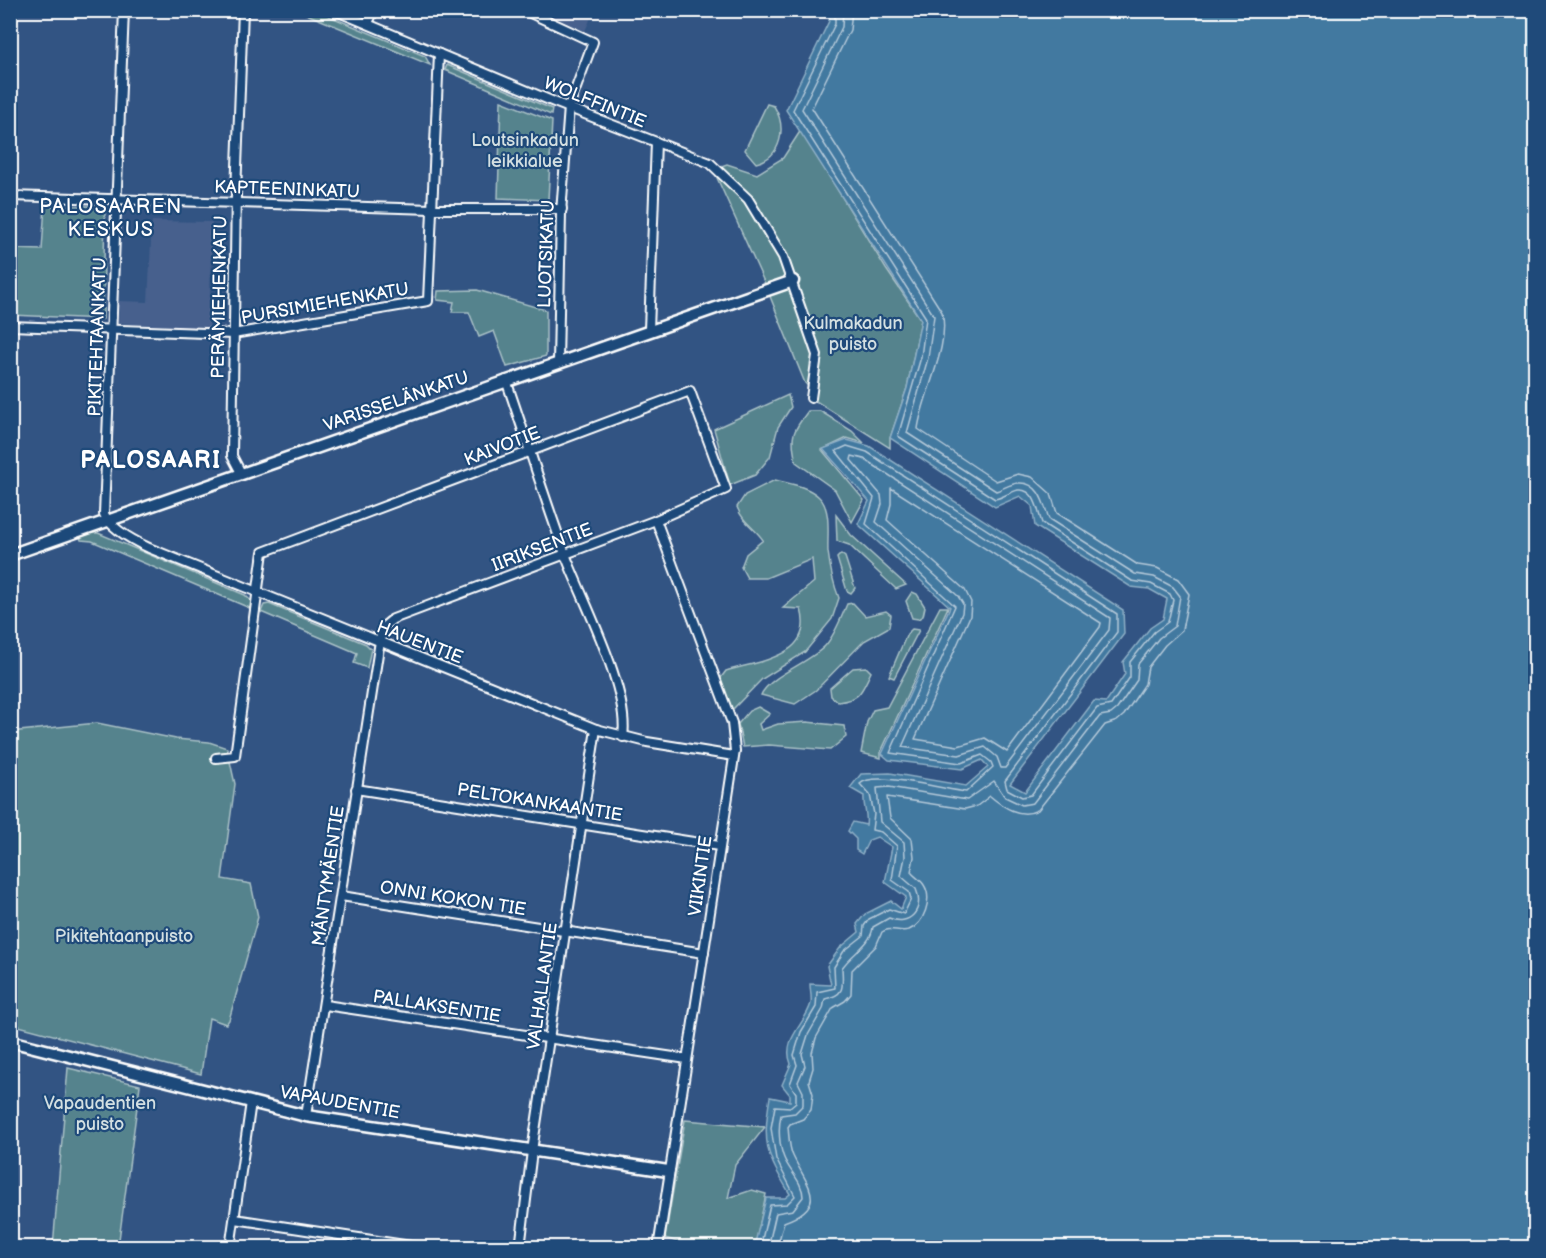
<svg xmlns="http://www.w3.org/2000/svg" width="1546" height="1258" font-family="'Balsamiq Sans',sans-serif">
<rect width="100%" height="100%" fill="#325483"/>
<filter id="ink" filterUnits="userSpaceOnUse"><feTurbulence type="fractalNoise" baseFrequency=".0167" numOctaves="2"/><feDisplacementMap in="SourceGraphic" scale="12" xChannelSelector="R" yChannelSelector="G"/><feConvolveMatrix kernelMatrix="1 2 1 2 8 2 1 2 1" color-interpolation-filters="sRGB"/></filter>
<g filter="url(#ink)">
<g fill="#46608d">
<path d="M 541,11 L 594,11 L 585,31 Z"/>
<path d="M 152,221 L 212,222 L 209,328 L 118,323 L 119,301 L 148,302 Z"/>
</g>
<g fill="#54838d" stroke="#aac1c6" stroke-width="1.5">
<path d="M 299,11 L 317,11 L 425,56 L 430,65 Z"/>
<path d="M 447,65 L 552,109 L 551,115 L 445,70 Z"/>
<path d="M 501,101 L 552,121 L 548,200 L 498,198 Z"/>
<path d="M 767,104 L 774,106 C 787,127 782,157 756,163 L 745,150 Z"/>
<path d="M 801,130 L 886,269 L 921,320 L 907,388 L 890,438 L 890,448 L 811,398 L 812,390 L 805,383 L 765,284 L 713,169 L 727,164 L 757,174 L 783,158 Z"/>
<path d="M 45,206 L 105,206 L 103,319 L 11,315 L 11,249 L 42,250 Z"/>
<path d="M 477,290 L 546,310 L 546,356 L 507,367 L 494,331 L 479,337 L 469,312 L 452,312 L 454,302 L 437,300 L 438,291 Z"/>
<path d="M 788,395 L 791,407 L 778,427 L 770,457 L 755,475 L 730,485 L 714,429 Z"/>
<path d="M 820,411 L 852,431 L 864,443 L 847,438 L 822,450 L 864,500 L 852,522 L 835,490 L 796,462 C 790,436 792,432 808,411 Z"/>
<path d="M 775,480 C 790,484 808,486 819,497 C 832,509 827,536 828,552 C 830,568 833,583 839,598 L 832,619 L 805,652 L 762,679 L 731,711 L 720,679 L 726,671 C 758,661 815,657 801,609 L 783,608 L 814,582 L 812,559 L 766,578 L 747,578 L 741,567 L 746,554 L 763,540 C 754,527 743,523 737,507 L 745,495 Z"/>
<path d="M 836,515 L 851,535 L 906,585 L 896,589 L 849,545 L 837,541 Z"/>
<path d="M 88,533 L 98,533 L 245,595 L 252,602 L 252,609 L 92,541 L 81,540 L 80,536 Z"/>
<path d="M 841,554 L 845,557 L 855,588 L 851,593 L 847,591 L 837,558 Z"/>
<path d="M 912,592 L 917,594 L 925,607 L 923,616 L 918,619 L 912,618 L 906,601 Z"/>
<path d="M 853,603 L 865,616 L 886,611 L 891,615 L 889,627 L 864,641 L 816,690 L 795,704 L 761,695 C 769,676 809,663 825,646 C 835,635 841,618 847,604 Z"/>
<path d="M 269,604 L 366,644 L 371,649 L 367,668 L 354,663 L 357,653 L 261,612 L 264,605 Z"/>
<path d="M 940,607 L 948,607 L 881,752 L 881,758 L 861,753 L 867,722 L 873,710 L 887,707 Z"/>
<path d="M 912,629 L 919,630 L 894,678 L 889,676 L 907,634 Z"/>
<path d="M 866,667 L 871,672 C 861,692 861,699 838,702 L 831,696 L 830,688 L 853,668 Z"/>
<path d="M 758,707 L 770,714 L 759,724 L 761,730 L 778,724 L 807,722 L 844,726 L 846,737 L 830,750 L 769,745 L 743,747 L 738,724 L 749,711 Z"/>
<path d="M 97,723 L 176,739 L 209,742 L 227,748 L 235,784 L 222,879 L 251,884 L 258,917 L 229,1020 L 226,1024 L 209,1018 L 201,1074 L 11,1024 L 10,732 Z"/>
<path d="M 68,1068 L 140,1085 L 118,1247 L 53,1247 Z"/>
<path d="M 685,1120 L 765,1127 L 735,1165 L 728,1198 L 752,1190 L 766,1194 L 755,1247 L 693,1247 L 665,1238 Z"/>
</g>
<path fill="#4379a0" stroke="#8eafc6" stroke-width="1.5" d="M 830,10 L 1535,11 L 1535,1247 L 754,1247 L 766,1198 L 785,1198 L 790,1194 C 766,1154 762,1145 770,1097 L 790,1101 L 790,1095 L 782,1085 L 791,1064 C 781,1039 806,1024 811,1003 C 812,998 810,990 810,984 L 831,985 L 827,966 L 840,948 L 859,932 L 857,924 L 865,914 L 891,901 L 901,909 L 906,897 L 885,882 L 892,847 L 877,837 L 869,840 L 862,854 L 856,850 L 856,839 L 848,831 L 853,822 L 866,825 C 868,814 863,807 864,796 L 850,788 L 861,774 L 890,773 L 966,786 L 988,767 L 982,760 L 962,769 L 889,760 L 882,754 L 950,607 L 858,524 L 869,501 L 823,449 L 847,440 L 869,446 L 1123,610 L 1124,634 L 1010,784 L 1025,792 L 1094,701 L 1106,702 L 1125,674 L 1123,662 L 1150,628 L 1163,619 L 1167,599 L 1149,589 L 1131,587 L 1035,526 L 1032,506 L 1020,496 L 995,507 L 890,438 L 907,388 L 921,320 L 786,110 L 829,21 Z"/>
<g fill="none" stroke-linecap="round" stroke-linejoin="round">
<g stroke="#b4c9d9" stroke-width="1.5">
<path d="M 852,456 L 864,459 L 1110,618 L 1109,630 L 1005,768 L 1001,768 L 997,757 L 985,747 L 959,755 L 902,747 L 962,613 L 963,604 L 958,596 L 876,522 L 882,504 L 881,495 L 851,460 Z"/>
<path d="M 891,488 L 1101,623 L 1100,627 L 1007,752 L 985,738 L 958,746 L 915,739 L 970,616 L 971,602 L 965,590 L 887,520 L 891,504 Z"/>
<path d="M 760,1248 L 770,1205 L 787,1204 L 795,1196 L 776,1159 L 771,1128 L 775,1106 L 790,1107 L 796,1102 L 796,1093 L 790,1084 L 797,1065 L 794,1055 L 801,1032 L 816,1007 L 817,992 L 835,988 L 834,967 L 844,951 L 863,936 L 864,926 L 869,919 L 889,909 L 904,914 L 911,899 L 909,892 L 892,880 L 897,846 L 881,832 L 872,830 L 874,814 L 870,795 L 860,784 C 873,770 946,790 966,792 L 993,767 L 991,762 L 982,755 L 961,763 L 890,753 L 955,606 L 866,524 L 874,498 L 836,451 L 847,446 L 867,452 L 1117,614 L 1117,632 L 1005,781 L 1007,789 L 1022,797 L 1031,795 L 1097,708 L 1111,705 L 1130,677 L 1130,662 L 1154,632 L 1168,622 L 1173,600 L 1170,594 L 1151,584 L 1132,581 L 1042,523 C 1038,513 1036,488 1018,490 C 1010,492 1002,498 995,499 L 898,436 L 921,357 L 926,318 L 793,110 L 835,24 L 835,10"/>
<path d="M 768,1248 L 776,1213 L 793,1210 L 803,1197 C 803,1182 789,1171 784,1158 C 779,1146 778,1127 781,1115 L 795,1113 L 803,1105 L 803,1092 L 798,1082 L 805,1066 L 802,1054 L 808,1035 L 823,1009 L 825,999 C 845,995 843,987 842,968 C 852,953 871,945 873,927 L 889,918 C 909,927 925,910 916,889 L 901,876 L 905,857 L 904,842 L 880,822 L 877,788 L 889,787 L 967,800 L 994,781 L 1005,797 L 1022,805 L 1033,803 L 1100,716 L 1111,714 L 1117,709 L 1137,680 L 1138,664 L 1159,638 L 1175,626 L 1180,596 L 1173,587 L 1154,577 L 1135,574 L 1049,519 C 1044,505 1040,482 1019,483 C 1011,483 1003,489 996,491 L 907,433 L 928,358 L 934,316 L 802,109 L 842,27 L 843,10"/>
<path d="M 777,1248 L 784,1222 C 830,1205 807,1186 793,1156 C 789,1148 789,1136 788,1127 L 790,1124 L 803,1119 L 811,1110 L 813,1094 L 809,1081 L 813,1068 L 812,1053 L 816,1038 L 833,1008 L 845,1001 L 851,994 L 852,970 L 876,946 L 882,932 C 891,926 898,933 909,930 C 924,924 933,899 924,885 C 921,880 915,877 911,872 L 914,857 L 912,839 L 890,818 L 887,797 L 965,809 L 977,806 L 990,796 C 1003,807 1020,819 1038,810 L 1105,725 L 1117,721 L 1124,715 L 1145,684 L 1148,667 L 1165,645 L 1182,630 L 1189,594 L 1178,579 L 1157,568 L 1138,565 L 1057,513 L 1051,494 L 1032,477 L 1018,474 L 996,481 L 918,429 C 922,396 951,345 942,312 L 812,108 L 850,30 L 852,10"/>
</g>
<defs>
<g id="street">
<path d="M 124,10 L 104,514 C 111,529 134,541 149,548 L 596,729 L 647,742 L 734,756"/>
<path d="M 334,10 L 554,102 L 710,163 L 748,199 L 783,257 L 817,355 L 811,398"/>
<path d="M 524,10 L 593,42 L 569,107 L 561,213 L 558,363"/>
<path d="M 368,23 L 374,10"/>
<path d="M 10,196 L 432,209 L 562,209"/>
<path d="M 10,326 L 233,334 L 428,301 L 439,54"/>
<path d="M 649,330 L 656,142"/>
<path d="M 506,380 C 526,438 544,497 565,554 C 583,602 630,689 623,737"/>
<path d="M 241,473 L 232,456 L 236,193 L 243,10"/>
<path d="M 656,520 L 732,723 L 735,751 L 658,1248"/>
<path d="M 216,758 L 235,756 L 263,552 L 690,391 L 726,489 L 656,520 L 393,619 L 382,628 L 306,1116"/>
<path d="M 356,789 L 719,846"/>
<path d="M 341,896 L 704,953"/>
<path d="M 325,1005 L 687,1059"/>
<path d="M 235,1219 L 424,1248"/>
<path d="M 230,1248 L 251,1102"/>
<path d="M 520,1248 L 532,1151 L 596,729"/>
</g>
<g id="secondary">
<path d="M 10,555 L 793,281"/>
<path d="M 10,1041 L 306,1116 L 668,1171"/>
</g>
</defs>
<use href="#street" stroke="#fff" stroke-width="12"/>
<use href="#secondary" stroke="#fff" stroke-width="15"/>
<use href="#street" stroke="#1f4a7a" stroke-width="8"/>
<use href="#secondary" stroke="#1f4a7a" stroke-width="10"/>
</g>
</g>
<g text-anchor="middle" stroke-width="4.5" stroke-linejoin="round" paint-order="stroke">
<g font-size="18" fill="#fff" stroke="#1f4a7a">
<text transform="translate(595 102) rotate(22)" y="6">WOLFFINTIE</text>
<text transform="translate(287 189) rotate(2)" y="6">KAPTEENINKATU</text>
<text transform="translate(546 254) rotate(-88)" y="6">LUOTSIKATU</text>
<text transform="translate(219 297) rotate(-89)" y="6">PERÄMIEHENKATU</text>
<text transform="translate(325 303) rotate(-10)" y="6">PURSIMIEHENKATU</text>
<text transform="translate(97 337) rotate(-88)" y="6">PIKITEHTAANKATU</text>
<text transform="translate(396 401) rotate(-19)" y="6">VARISSELÄNKATU</text>
<text transform="translate(502 446) rotate(-21)" y="6">KAIVOTIE</text>
<text transform="translate(542 547) rotate(-21)" y="6">IIRIKSENTIE</text>
<text transform="translate(420 642) rotate(21)" y="6">HAUENTIE</text>
<text transform="translate(540 802) rotate(9)" y="6">PELTOKANKAANTIE</text>
<text transform="translate(328 876) rotate(-82)" y="6">MÄNTYMÄENTIE</text>
<text transform="translate(700 876) rotate(-82)" y="6">VIIKINTIE</text>
<text transform="translate(453 898) rotate(9)" y="6">ONNI KOKON TIE</text>
<text transform="translate(542 986) rotate(-82)" y="6">VALHALLANTIE</text>
<text transform="translate(437 1006) rotate(9)" y="6">PALLAKSENTIE</text>
<text transform="translate(340 1102) rotate(10)" y="6">VAPAUDENTIE</text>
</g>
<g font-size="18" fill="#d4e0e2" stroke="#1f4a7a">
<text x="525" y="146">Loutsinkadun<tspan x="525" dy="21">leikkialue</tspan></text>
<text x="853" y="329">Kulmakadun<tspan x="853" dy="21">puisto</tspan></text>
<text x="124" y="942">Pikitehtaanpuisto</text>
<text x="100" y="1109">Vapaudentien<tspan x="100" dy="21">puisto</tspan></text>
</g>
<g font-size="20" letter-spacing="1.5" fill="#fff" stroke="#1f4a7a">
<text x="111" y="213">PALOSAAREN<tspan x="111" dy="23">KESKUS</tspan></text>
</g>
<g font-size="24" font-weight="bold" letter-spacing="1.5" fill="#fff" stroke="#1f4a7a">
<text x="151" y="468">PALOSAARI</text>
</g>
</g>
<rect width="1546" height="1258" fill="none" stroke="#1f4a7a" stroke-width="36"/>
<rect x="18" y="18" width="1510" height="1222" fill="none" stroke="#fff" stroke-width="2" filter="url(#ink)"/>
</svg>
